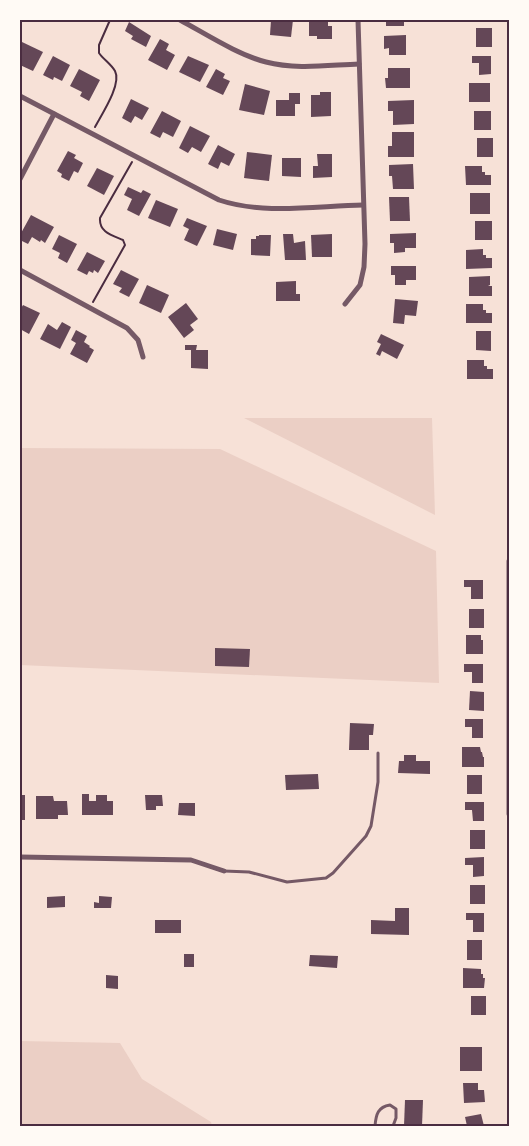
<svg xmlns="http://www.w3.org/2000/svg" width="529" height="1146" font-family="Merriweather,serif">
<rect width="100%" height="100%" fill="#f7e1d7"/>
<g fill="#ebcfc5">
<path d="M 244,418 L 432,418 L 435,515 Z"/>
<path d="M 20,448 L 220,449 L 436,551 L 439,683 L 20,665 Z"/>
<path d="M 20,1041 L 120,1043 L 142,1079 L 211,1122 L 212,1126 L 20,1126 Z"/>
</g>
<g fill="#644757">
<path d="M 271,20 L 293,20 L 291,37 L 270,35 Z"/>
<path d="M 309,20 L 328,20 L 328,26 L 332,26 L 332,39 L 317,39 L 317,36 L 309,36 Z"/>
<rect x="386" y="20" width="18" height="6"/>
<path d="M 129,22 L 151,36 L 146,47 L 131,39 L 133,36 L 125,31 Z"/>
<rect x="476" y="28" width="16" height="19"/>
<path d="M 406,35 L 406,55 L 389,55 L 389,48 L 384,49 L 384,36 Z"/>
<path d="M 160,39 L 169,44 L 166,50 L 175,55 L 167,70 L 148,60 Z"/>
<path d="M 22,42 L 43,52 L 33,71 L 20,65 L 20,46 Z"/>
<path d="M 53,56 L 70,65 L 62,81 L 54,77 L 53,80 L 43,75 Z"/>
<path d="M 188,56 L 209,65 L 200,82 L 179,72 Z"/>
<path d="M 472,56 L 491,56 L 491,74 L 479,75 L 479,63 L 472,63 Z"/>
<path d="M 388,68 L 410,68 L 410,88 L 386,88 L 385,78 L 388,78 Z"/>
<path d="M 79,69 L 100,80 L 89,101 L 80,96 L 82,92 L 70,86 Z"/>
<path d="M 216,69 L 225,74 L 223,78 L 230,81 L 223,95 L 206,87 Z"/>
<rect x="469" y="83" width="21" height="19"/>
<path d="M 245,84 L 270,91 L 264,115 L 239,110 Z"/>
<path d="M 320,92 L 331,92 L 331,116 L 311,117 L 311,95 L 320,95 Z"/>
<path d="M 289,93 L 300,93 L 300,104 L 295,104 L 295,116 L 276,116 L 276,100 L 289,100 Z"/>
<path d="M 131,99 L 149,108 L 142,120 L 135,116 L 131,123 L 122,118 Z"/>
<path d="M 414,100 L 414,124 L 393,125 L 393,111 L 388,111 L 388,101 Z"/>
<path d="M 162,111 L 181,121 L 173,137 L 163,132 L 160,138 L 150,133 Z"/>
<rect x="474" y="111" width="17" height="19"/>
<path d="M 190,126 L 210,136 L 201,152 L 192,147 L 188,153 L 179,148 Z"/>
<path d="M 392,132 L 414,132 L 414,157 L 388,157 L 388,146 L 392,146 Z"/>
<rect x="477" y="138" width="16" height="19"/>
<path d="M 218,145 L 235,154 L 229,166 L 221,162 L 218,169 L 208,164 Z"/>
<path d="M 68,151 L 76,155 L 74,158 L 83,163 L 78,173 L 74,171 L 69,181 L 61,177 L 62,174 L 57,171 Z"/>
<path d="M 247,152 L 272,155 L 269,181 L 244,178 Z"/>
<path d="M 317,154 L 332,154 L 332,177 L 313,178 L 313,166 L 318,166 Z"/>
<path d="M 282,158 L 301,158 L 301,177 L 282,176 Z"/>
<path d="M 413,164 L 414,189 L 393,189 L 392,176 L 389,176 L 389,165 Z"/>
<path d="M 465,166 L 482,166 L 482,172 L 485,172 L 485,175 L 491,175 L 491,185 L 466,185 Z"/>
<path d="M 97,168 L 114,176 L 104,195 L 87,186 Z"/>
<path d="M 128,187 L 141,193 L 143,190 L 151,194 L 139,216 L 127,210 L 132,199 L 124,195 Z"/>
<rect x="470" y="193" width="20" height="21"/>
<path d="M 389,197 L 409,197 L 410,221 L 390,221 Z"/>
<path d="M 156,200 L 178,209 L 170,227 L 148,218 Z"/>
<path d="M 31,215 L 54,227 L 45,243 L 41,240 L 40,242 L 32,237 L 28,244 L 20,240 L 20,235 Z"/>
<path d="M 187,218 L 207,226 L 197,246 L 184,240 L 189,229 L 183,226 Z"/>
<rect x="475" y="221" width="17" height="19"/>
<path d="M 217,229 L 237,234 L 233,250 L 213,245 Z"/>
<path d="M 416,233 L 416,248 L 405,248 L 405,252 L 394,253 L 394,243 L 390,243 L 390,234 Z"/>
<path d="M 283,234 L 293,234 L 294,243 L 305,241 L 306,260 L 285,260 Z"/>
<path d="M 332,234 L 332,257 L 312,257 L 311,235 Z"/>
<path d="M 59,235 L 77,244 L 67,263 L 58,258 L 60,253 L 52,249 Z"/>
<path d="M 259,235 L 271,235 L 270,256 L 251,255 L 251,239 L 256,239 L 256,236 L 259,236 Z"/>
<path d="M 483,249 L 483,255 L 486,255 L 486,258 L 492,258 L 492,268 L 466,269 L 466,250 Z"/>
<path d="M 87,252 L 105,261 L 98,273 L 94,270 L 93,273 L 89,271 L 87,275 L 77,270 Z"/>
<path d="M 391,266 L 416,266 L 416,280 L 406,280 L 406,285 L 395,285 L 395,275 L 391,275 Z"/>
<path d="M 121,270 L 139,279 L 129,297 L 119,292 L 122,288 L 113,284 Z"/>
<path d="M 490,276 L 490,285 L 488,286 L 492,286 L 492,296 L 469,296 L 469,277 Z"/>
<path d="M 296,281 L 296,294 L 300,294 L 300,301 L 276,301 L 276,282 Z"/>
<path d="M 147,285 L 169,295 L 161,313 L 139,303 Z"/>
<path d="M 395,299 L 418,301 L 416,316 L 405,315 L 404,324 L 393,323 Z"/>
<path d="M 186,303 L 198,319 L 190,325 L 194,330 L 184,338 L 168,317 Z"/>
<path d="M 466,304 L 483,304 L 483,310 L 486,310 L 486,313 L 492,313 L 492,323 L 466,323 Z"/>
<path d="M 23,305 L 40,313 L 29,334 L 20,329 L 21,316 L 20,310 Z"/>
<path d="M 62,322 L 71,327 L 60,349 L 40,339 L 48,324 L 57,330 Z"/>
<path d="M 76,330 L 87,336 L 84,342 L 90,346 L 89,347 L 94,350 L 87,363 L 70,354 L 76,343 L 71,340 Z"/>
<path d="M 476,331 L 491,331 L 491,351 L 476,350 Z"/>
<path d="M 381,334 L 404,345 L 397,359 L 382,351 L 380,356 L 376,354 L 381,344 L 377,342 Z"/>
<path d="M 185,345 L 197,345 L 196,350 L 208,350 L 208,369 L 191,368 L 191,350 L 185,350 Z"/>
<path d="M 467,360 L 484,360 L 484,366 L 487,366 L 487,369 L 493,369 L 493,379 L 467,379 Z"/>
<path d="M 464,580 L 483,580 L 483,599 L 471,599 L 471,587 L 464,587 Z"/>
<rect x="469" y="609" width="15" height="19"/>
<path d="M 466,635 L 481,635 L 481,640 L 483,640 L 483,654 L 466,654 Z"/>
<path d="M 215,648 L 250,649 L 249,667 L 215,666 Z"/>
<path d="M 464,664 L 483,664 L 483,683 L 472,683 L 472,672 L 464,672 Z"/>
<path d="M 470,691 L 484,692 L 484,711 L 469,710 Z"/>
<path d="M 465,719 L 483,719 L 483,738 L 472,738 L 472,727 L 465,727 Z"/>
<path d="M 350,723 L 374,724 L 373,735 L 369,735 L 369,750 L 349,750 Z"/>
<path d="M 462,747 L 480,747 L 481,752 L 482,752 L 483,757 L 484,757 L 484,767 L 462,767 Z"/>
<path d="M 404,755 L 416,755 L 416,761 L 430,761 L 430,774 L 398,773 L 399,761 L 404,761 Z"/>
<path d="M 318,774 L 319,789 L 286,790 L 285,775 Z"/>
<rect x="467" y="775" width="15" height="19"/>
<path d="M 82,794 L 89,794 L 89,801 L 96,801 L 96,795 L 107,795 L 107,801 L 113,801 L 113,815 L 82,815 Z"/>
<rect x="20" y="795" width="5" height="25"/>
<path d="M 145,795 L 162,795 L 163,806 L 156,806 L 156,810 L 146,810 Z"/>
<path d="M 36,796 L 53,796 L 54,801 L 67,801 L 68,815 L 58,815 L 58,819 L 36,819 Z"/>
<path d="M 465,802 L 484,802 L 484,821 L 473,821 L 472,810 L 465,810 Z"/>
<path d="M 179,803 L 195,803 L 195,816 L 178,815 Z"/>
<rect x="470" y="830" width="15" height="19"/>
<path d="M 484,857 L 484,876 L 473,877 L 473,865 L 465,865 L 465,858 Z"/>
<rect x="470" y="885" width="15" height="19"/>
<path d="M 65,896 L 65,907 L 47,908 L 47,897 Z"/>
<path d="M 99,896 L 112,897 L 111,908 L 94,908 L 94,902 L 99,903 Z"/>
<path d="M 395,908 L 409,908 L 409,935 L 371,934 L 371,920 L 395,921 Z"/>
<path d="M 466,913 L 484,913 L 484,932 L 473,932 L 473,920 L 466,920 Z"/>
<rect x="155" y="920" width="26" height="13"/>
<rect x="467" y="940" width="15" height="20"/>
<rect x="184" y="954" width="10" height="13"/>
<path d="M 310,955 L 338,956 L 337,968 L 309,966 Z"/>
<path d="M 463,968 L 481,969 L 481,974 L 483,974 L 483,978 L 485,978 L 484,988 L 463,988 Z"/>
<path d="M 106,975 L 118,976 L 118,989 L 106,988 Z"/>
<rect x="471" y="996" width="15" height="19"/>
<rect x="460" y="1047" width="22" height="24"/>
<path d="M 463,1083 L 478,1083 L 478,1090 L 484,1090 L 485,1102 L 464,1103 Z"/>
<path d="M 405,1100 L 423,1100 L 422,1126 L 404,1126 Z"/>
<path d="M 481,1114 L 484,1126 L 467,1126 L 465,1117 Z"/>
</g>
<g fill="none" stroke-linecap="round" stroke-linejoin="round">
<g stroke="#4a2c40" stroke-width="2">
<path d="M 95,127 C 102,114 122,84 115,71 C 111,64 103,59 99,53 L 99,45 L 110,20"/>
<path d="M 93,302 L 125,245 L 123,240 C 111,235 99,232 100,218 L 132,162"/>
</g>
<g stroke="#755966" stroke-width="3">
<path d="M 224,871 L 249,872 L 287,882 L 326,878 L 333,873 L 366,836 L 371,826 L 378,782 L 378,753"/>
<path d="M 375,1126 C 376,1114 378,1107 390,1105 L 396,1109 L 396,1118 L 393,1126"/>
</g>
<g stroke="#755966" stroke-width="5">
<path d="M 180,20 C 206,34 238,55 266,62 C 296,70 329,65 359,64"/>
<path d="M 20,96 L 219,200 C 264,215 315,206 363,205"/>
<path d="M 20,179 L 54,114"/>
<path d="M 20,270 L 127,328 L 138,340 L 143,357"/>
<path d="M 345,304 L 360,285 L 364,267 L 365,244 L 358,20"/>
<path d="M 509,561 L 509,814"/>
<path d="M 20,857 L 191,860 L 224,871"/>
</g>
</g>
<rect width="529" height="1146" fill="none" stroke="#fffaf5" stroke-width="42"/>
<rect x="21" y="21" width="487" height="1104" fill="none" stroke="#4a2c40" stroke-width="2"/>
</svg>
